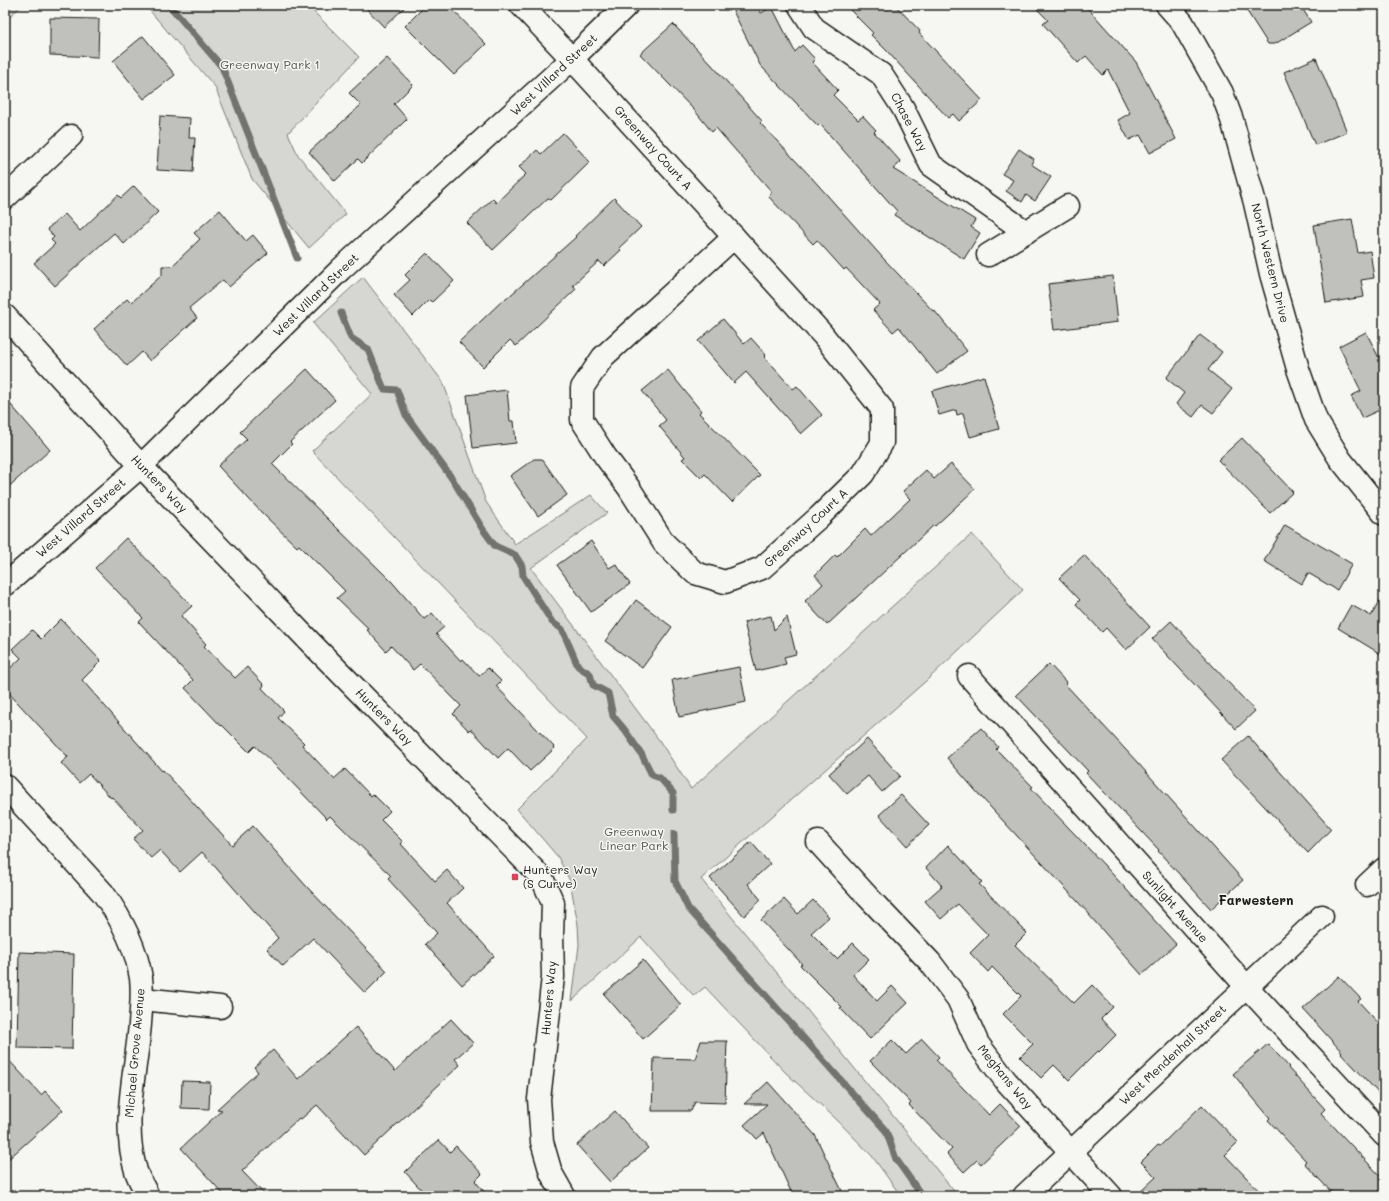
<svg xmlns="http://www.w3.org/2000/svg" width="1389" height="1201" font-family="Mali,sans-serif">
<rect width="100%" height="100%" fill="#f6f6f2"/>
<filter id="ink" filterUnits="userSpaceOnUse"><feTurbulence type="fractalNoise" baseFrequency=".025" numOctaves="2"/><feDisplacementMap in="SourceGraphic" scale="8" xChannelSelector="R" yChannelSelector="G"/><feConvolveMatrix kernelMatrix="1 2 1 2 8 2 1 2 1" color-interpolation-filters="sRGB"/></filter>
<g filter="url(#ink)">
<g fill="#d6d6d2" stroke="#797977">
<path d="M 5,5 L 22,5 L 5,21 Z"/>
<path d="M 145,5 L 307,5 L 359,57 L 288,133 L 298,155 L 346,214 L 309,248 L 252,179 L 215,87 Z"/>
<path d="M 363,277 L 443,382 L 486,502 L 515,544 L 591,495 L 607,513 L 531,568 L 659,740 L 691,789 L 972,534 L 1023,590 L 927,680 L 701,879 L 958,1196 L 901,1196 L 872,1156 L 835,1118 L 786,1073 L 705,987 L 694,996 L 641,937 L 572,1001 L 579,945 L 578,925 L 570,881 L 558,857 L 517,809 L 587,739 L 312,451 L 372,394 L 313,323 Z"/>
</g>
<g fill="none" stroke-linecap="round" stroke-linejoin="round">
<g stroke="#727271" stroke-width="7">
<path d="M 169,5 L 222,67 L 297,258"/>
<path d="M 341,313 L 351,338 L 368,349 L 384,389 L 397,390 L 406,415 L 453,480 L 482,528 L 495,546 L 515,555 L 522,566 L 523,576 L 552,622 L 562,629 L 578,666 L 590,674 L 593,685 L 608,693 L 613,716 L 624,729 L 642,755 L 652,775 L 660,778 L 673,793 L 673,810"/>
<path d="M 674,834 L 675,881 L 688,908 L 886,1131 L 896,1159 L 922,1196"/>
</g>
</g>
<g fill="#c0c0bd" stroke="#1c1c1c">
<path d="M 363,5 L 407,5 L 384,27 Z"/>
<path d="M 426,5 L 448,5 L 486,44 L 454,75 L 405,26 Z"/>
<path d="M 730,5 L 757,5 L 761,13 L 772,7 L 795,52 L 802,45 L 815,59 L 812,62 L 838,90 L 833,95 L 858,120 L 863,116 L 876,130 L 874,132 L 901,162 L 893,169 L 975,220 L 971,227 L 980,233 L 964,259 L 894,215 L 897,211 L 820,124 L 818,126 L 760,65 Z"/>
<path d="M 845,5 L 895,5 L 920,31 L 919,33 L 982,100 L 959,121 L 953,114 L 948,118 L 886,50 L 871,35 L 873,33 Z"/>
<path d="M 1033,5 L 1085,5 L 1136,62 L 1176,139 L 1150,153 L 1140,135 L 1129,140 L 1118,120 L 1130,113 L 1108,70 L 1103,75 L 1086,56 L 1078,63 L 1043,24 L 1048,20 Z"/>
<path d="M 1243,5 L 1300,5 L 1311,22 L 1275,44 L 1268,44 Z"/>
<path d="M 50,18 L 99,19 L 98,57 L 50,55 Z"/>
<path d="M 673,24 L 711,64 L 762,121 L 760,123 L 811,177 L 883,258 L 933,311 L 934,310 L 967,351 L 937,374 L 899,327 L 893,332 L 873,310 L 880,304 L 846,268 L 844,270 L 817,240 L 813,244 L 768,196 L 772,192 L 716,128 L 712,132 L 695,111 L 640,54 Z"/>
<path d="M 143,36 L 175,75 L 144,99 L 113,61 Z"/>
<path d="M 387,58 L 413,85 L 394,104 L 407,119 L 362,163 L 358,159 L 335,181 L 309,152 L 361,105 L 349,93 Z"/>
<path d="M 1316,58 L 1347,132 L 1315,145 L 1284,72 Z"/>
<path d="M 160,116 L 190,118 L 189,138 L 195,138 L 193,172 L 157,170 Z"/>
<path d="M 563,133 L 590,162 L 551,200 L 548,198 L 493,250 L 467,223 L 493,198 L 496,203 L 526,174 L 519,167 L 537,150 L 541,154 Z"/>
<path d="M 1019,149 L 1034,159 L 1031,164 L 1051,177 L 1035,201 L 1026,195 L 1022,202 L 1006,191 L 1013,180 L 1002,174 Z"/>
<path d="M 134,186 L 158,212 L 124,244 L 114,233 L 55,286 L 34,263 L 55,244 L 51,240 L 54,237 L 47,229 L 65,214 L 80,231 L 118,195 L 121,198 Z"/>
<path d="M 614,198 L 641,227 L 619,248 L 621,250 L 604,266 L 599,261 L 573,285 L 576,289 L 516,346 L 510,340 L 483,367 L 459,342 L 504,299 L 505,300 L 576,237 L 575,236 Z"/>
<path d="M 220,210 L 246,241 L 253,235 L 268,253 L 229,287 L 223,280 L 189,308 L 197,318 L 150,361 L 142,352 L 127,366 L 94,329 L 127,299 L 131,303 L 162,275 L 162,266 L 172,266 L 200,239 L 194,233 Z"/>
<path d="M 1352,219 L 1358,253 L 1370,251 L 1374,278 L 1361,280 L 1364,297 L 1326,303 L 1314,225 Z"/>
<path d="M 427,253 L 454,281 L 432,302 L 429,300 L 413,316 L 394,295 L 410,280 L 405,275 Z"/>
<path d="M 1113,276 L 1118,322 L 1054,330 L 1048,284 Z"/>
<path d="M 723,319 L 744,344 L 751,338 L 766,355 L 764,357 L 793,389 L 797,386 L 822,415 L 801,434 L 746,372 L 734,383 L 698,341 Z"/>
<path d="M 1366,332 L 1384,368 L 1384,408 L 1362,418 L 1351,396 L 1361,391 L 1339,346 Z"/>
<path d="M 1200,335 L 1222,352 L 1208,370 L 1232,389 L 1213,413 L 1202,405 L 1193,417 L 1176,404 L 1184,393 L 1166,378 Z"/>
<path d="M 307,369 L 335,400 L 290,442 L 292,444 L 272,464 L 392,582 L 424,619 L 432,613 L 444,627 L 436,634 L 461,661 L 463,659 L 479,676 L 488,668 L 501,681 L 496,686 L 555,748 L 530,771 L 508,748 L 498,758 L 471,729 L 469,731 L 453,714 L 461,706 L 420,664 L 413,670 L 391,646 L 386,651 L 367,630 L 369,629 L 337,598 L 345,591 L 299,545 L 297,547 L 262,513 L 218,466 L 247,439 L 240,432 Z"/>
<path d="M 668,370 L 701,411 L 699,413 L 760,475 L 732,502 L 705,474 L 701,478 L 682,459 L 685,457 L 659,426 L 666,420 L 642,391 Z"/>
<path d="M 984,376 L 999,429 L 970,437 L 963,413 L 957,415 L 956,410 L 939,415 L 932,391 Z"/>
<path d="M 507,390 L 510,421 L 514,421 L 516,443 L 473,448 L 467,395 Z"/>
<path d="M 5,398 L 50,450 L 5,490 Z"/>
<path d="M 1242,438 L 1293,492 L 1270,513 L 1218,460 Z"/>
<path d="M 534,459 L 542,459 L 567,495 L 538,516 L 510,476 Z"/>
<path d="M 951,464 L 975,489 L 935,526 L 934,525 L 827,625 L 805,601 L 823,584 L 815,575 L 835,555 L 837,557 L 865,529 L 871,536 L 910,499 L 903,491 L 926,470 L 934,479 Z"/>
<path d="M 1285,525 L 1352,564 L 1337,590 L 1308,573 L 1302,584 L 1264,561 Z"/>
<path d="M 126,538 L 192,606 L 181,616 L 206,644 L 204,646 L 235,678 L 247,667 L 264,685 L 262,688 L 284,711 L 278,718 L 304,743 L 302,745 L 334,779 L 345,769 L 371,796 L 373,794 L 390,811 L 381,820 L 403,842 L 401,844 L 435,881 L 447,870 L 463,888 L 447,903 L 494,956 L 462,985 L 425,944 L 437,933 L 388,879 L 391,876 L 330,816 L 327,819 L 279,769 L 255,746 L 249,752 L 222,725 L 221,726 L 185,688 L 193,680 L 139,622 L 143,618 L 95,568 Z"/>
<path d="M 591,541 L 609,568 L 616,564 L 630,584 L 591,612 L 557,565 Z"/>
<path d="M 1084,555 L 1150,627 L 1126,650 L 1106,628 L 1102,632 L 1076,604 L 1080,600 L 1059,578 Z"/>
<path d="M 1384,594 L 1384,656 L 1338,628 L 1351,605 L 1371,616 Z"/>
<path d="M 636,600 L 672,627 L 642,668 L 605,641 Z"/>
<path d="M 771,616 L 774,630 L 787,617 L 796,654 L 784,657 L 786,664 L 756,671 L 744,622 Z"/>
<path d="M 61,619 L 101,661 L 82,680 L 162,771 L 163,770 L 232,845 L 253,826 L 307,887 L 387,971 L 365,993 L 313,938 L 283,966 L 267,949 L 278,938 L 202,852 L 180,872 L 160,850 L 151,858 L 133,839 L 143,830 L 112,797 L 111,798 L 89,774 L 79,783 L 61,763 L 68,757 L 5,689 L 5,673 L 21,658 L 12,649 L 32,630 L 41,639 Z"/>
<path d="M 1171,621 L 1255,711 L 1236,729 L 1152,639 Z"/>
<path d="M 1049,664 L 1067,683 L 1065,684 L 1137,762 L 1243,880 L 1211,909 L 1158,851 L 1159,850 L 1086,773 L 1088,771 L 1016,695 Z"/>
<path d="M 739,667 L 746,702 L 699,712 L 699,713 L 679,717 L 672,680 Z"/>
<path d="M 981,728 L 998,747 L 996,749 L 1033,787 L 1031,788 L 1105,866 L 1176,944 L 1142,975 L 1089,915 L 1090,915 L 982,798 L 947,758 Z"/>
<path d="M 1248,736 L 1331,829 L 1308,853 L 1221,760 Z"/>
<path d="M 867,739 L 900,776 L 882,792 L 868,776 L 847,794 L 829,774 Z"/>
<path d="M 901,795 L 929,825 L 907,846 L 879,815 Z"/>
<path d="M 751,842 L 770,864 L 748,884 L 761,900 L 744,916 L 710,878 Z"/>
<path d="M 948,845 L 982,882 L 979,884 L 1027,933 L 1015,945 L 1074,1003 L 1092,985 L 1113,1007 L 1101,1019 L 1116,1035 L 1099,1052 L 1098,1051 L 1069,1080 L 1054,1065 L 1041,1078 L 1020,1057 L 1033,1044 L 1003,1014 L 1021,996 L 992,967 L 988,972 L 970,953 L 988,935 L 958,904 L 941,919 L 925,901 L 942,886 L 926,868 Z"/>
<path d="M 784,899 L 798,914 L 813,900 L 829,917 L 811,933 L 837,959 L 853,943 L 869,959 L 853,975 L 877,1001 L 892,986 L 908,1003 L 870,1039 L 840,1008 L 842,1007 L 800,965 L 802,964 L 761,920 Z"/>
<path d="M 19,952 L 74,954 L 72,1049 L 17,1048 Z"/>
<path d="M 643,960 L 681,1005 L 643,1039 L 604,994 Z"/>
<path d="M 1339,976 L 1361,999 L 1358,1001 L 1384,1029 L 1384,1099 L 1341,1053 L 1342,1052 L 1303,1009 Z"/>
<path d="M 451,1019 L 473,1043 L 455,1059 L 460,1065 L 364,1155 L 317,1105 L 301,1119 L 299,1118 L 242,1171 L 266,1196 L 225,1196 L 181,1148 L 222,1110 L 217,1109 L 258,1072 L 254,1067 L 273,1050 L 298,1079 L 356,1027 L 395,1071 Z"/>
<path d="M 922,1039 L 939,1057 L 936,1060 L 989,1115 L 1000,1104 L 1021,1126 L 981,1164 L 977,1160 L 964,1172 L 947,1154 L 952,1149 L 909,1105 L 911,1103 L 870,1061 L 892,1040 L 906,1054 Z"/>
<path d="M 701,1041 L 727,1041 L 725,1103 L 695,1102 L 691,1111 L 652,1111 L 654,1058 L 695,1059 Z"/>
<path d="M 1268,1044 L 1289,1067 L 1288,1068 L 1325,1109 L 1321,1113 L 1384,1180 L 1384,1196 L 1335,1196 L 1304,1163 L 1306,1161 L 1268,1120 L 1270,1118 L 1233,1074 Z"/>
<path d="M 5,1056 L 41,1095 L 45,1091 L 63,1110 L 5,1162 Z"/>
<path d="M 182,1081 L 210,1082 L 209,1109 L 181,1108 Z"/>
<path d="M 768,1082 L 815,1135 L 842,1191 L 831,1196 L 793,1196 L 764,1133 L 757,1139 L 744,1125 L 767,1104 L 744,1104 Z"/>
<path d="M 1202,1105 L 1238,1142 L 1225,1155 L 1264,1196 L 1136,1196 L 1156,1177 L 1141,1162 L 1158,1145 L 1160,1146 Z"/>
<path d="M 615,1111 L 648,1148 L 610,1182 L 577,1145 Z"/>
<path d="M 439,1140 L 450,1152 L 456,1146 L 482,1174 L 475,1181 L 488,1196 L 427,1196 L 405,1172 Z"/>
</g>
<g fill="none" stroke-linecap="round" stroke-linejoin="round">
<defs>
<g id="minor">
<path d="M 521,5 L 572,59 L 734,237"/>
<path d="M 799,5 L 814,28 L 881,74 L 903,108 L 931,165 L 1026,232"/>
<path d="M 1167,5 L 1182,22 L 1222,93 L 1232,120 L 1255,203 L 1271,274 L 1298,369 L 1316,420 L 1340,459 L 1384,514"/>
<path d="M 5,198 L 71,136"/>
<path d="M 734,237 L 822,334 L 882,409 L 882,443 L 863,474 L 819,517 L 762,568 L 725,582 L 695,573 L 664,543 L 629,488 L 605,456 L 582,420 L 582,388 L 603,357 Z"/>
<path d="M 988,255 L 1068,206"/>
<path d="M 5,316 L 141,466 L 310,642 L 542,878 L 553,903 L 552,935 L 553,977 L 539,1099 L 542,1142 L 551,1173 L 564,1196"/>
<path d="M 5,585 L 141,466 L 341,269 L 572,59 L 627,5"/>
<path d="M 969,676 L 1246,986 L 1384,1135"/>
<path d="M 5,786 L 103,893 C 121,918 136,947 141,978 C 143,993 141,1008 140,1024 C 136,1073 121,1123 136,1171 C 139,1180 144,1188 148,1196"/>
<path d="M 818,842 L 868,897 L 930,962 L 958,999 L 978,1044 L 1006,1081 L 1111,1196"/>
<path d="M 1367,885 L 1384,869"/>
<path d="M 142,999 L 220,1007"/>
<path d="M 1024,1196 L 1322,916"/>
</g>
</defs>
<use href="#minor" stroke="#1c1c1c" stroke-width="25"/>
<use href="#minor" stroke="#f6f6f2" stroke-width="22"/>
</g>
</g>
<rect fill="#d1495b" stroke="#f6f6f2" stroke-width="1.5" x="511" y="873" width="8" height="8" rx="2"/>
<g text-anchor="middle" stroke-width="3" stroke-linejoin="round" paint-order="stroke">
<g font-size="12" fill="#545453" stroke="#f6f6f2">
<text x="270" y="69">Greenway Park 1</text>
<text x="634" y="836">Greenway<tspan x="634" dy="14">Linear Park</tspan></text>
</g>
<g font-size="12" fill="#1c1c1c" stroke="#f6f6f2">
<text transform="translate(554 75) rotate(-43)" y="4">West Villard Street</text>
<text transform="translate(909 122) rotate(62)" y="4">Chase Way</text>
<text transform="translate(653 148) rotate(48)" y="4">Greenway Court A</text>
<text transform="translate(1270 263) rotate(76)" y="4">North Western Drive</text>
<text transform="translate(316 295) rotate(-44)" y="4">West Villard Street</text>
<text transform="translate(159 484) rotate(46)" y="4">Hunters Way</text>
<text transform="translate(81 518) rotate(-41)" y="4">West Villard Street</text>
<text transform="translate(806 528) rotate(-43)" y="4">Greenway Court A</text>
<text transform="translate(384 717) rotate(45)" y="4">Hunters Way</text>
<text transform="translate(1175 907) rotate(48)" y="4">Sunlight Avenue</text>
<text transform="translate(549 998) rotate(-85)" y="4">Hunters Way</text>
<text transform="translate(135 1053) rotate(-85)" y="4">Michael Grove Avenue</text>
<text transform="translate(1173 1055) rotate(-43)" y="4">West Mendenhall Street</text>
<text transform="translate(1005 1077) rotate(51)" y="4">Meghans Way</text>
</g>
<g font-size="12" fill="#1c1c1c" stroke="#f6f6f2" text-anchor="start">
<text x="523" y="874">Hunters Way<tspan x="523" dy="14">(S Curve)</tspan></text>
</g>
<g font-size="13" font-weight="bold" fill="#1c1c1c" stroke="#f6f6f2">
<text x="1256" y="905">Farwestern</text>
</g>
</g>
<rect width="1389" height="1201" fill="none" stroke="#f6f6f2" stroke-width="20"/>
<rect x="10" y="10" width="1369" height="1181" fill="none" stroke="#1c1c1c" stroke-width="1.5" filter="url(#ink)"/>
</svg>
